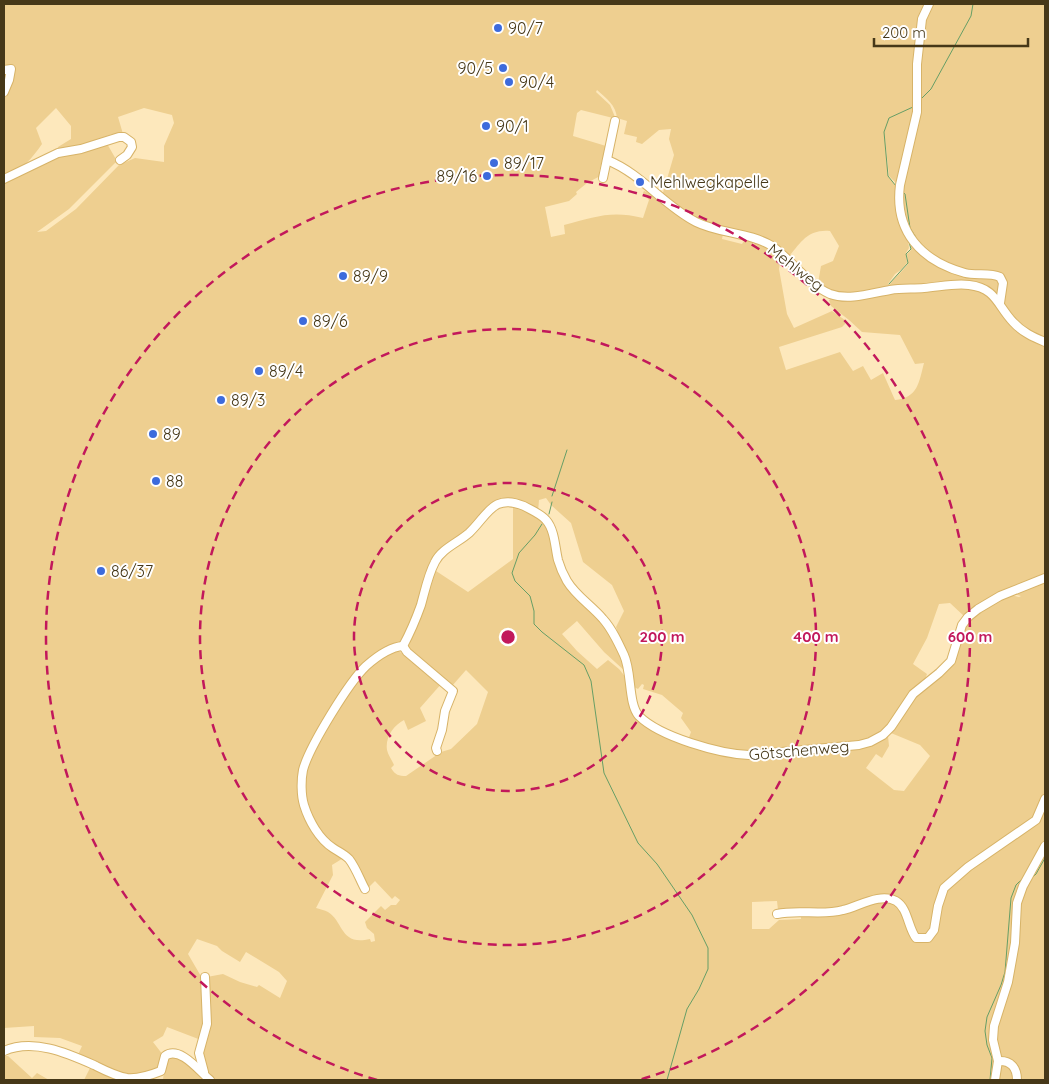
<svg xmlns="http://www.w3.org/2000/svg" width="1049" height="1084" font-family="Quicksand,sans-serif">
<rect width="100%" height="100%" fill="#fde8bc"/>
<g fill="#eecf90" fill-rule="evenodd">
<path d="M 4,4 L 1045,4 L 1045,577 L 994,595 L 965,617 L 950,603 L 939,604 L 927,638 L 913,664 L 927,674 L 924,682 L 915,689 L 883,733 L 872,739 L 857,743 L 737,753 L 688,740 L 691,732 L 681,718 L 683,713 L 662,695 L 643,689 L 644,685 L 642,684 L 638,689 L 632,686 L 629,667 L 616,627 L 624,611 L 612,585 L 583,562 L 571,523 L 551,505 L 546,498 L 539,500 L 538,512 L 516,501 L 509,500 L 499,502 L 486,511 L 460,538 L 438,555 L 431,563 C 424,584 418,619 405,636 C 395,651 375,656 362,668 C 343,688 327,719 313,743 L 316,744 C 330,720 344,692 364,672 C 373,662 384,656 396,649 L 442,683 L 420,708 L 426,721 L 408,730 L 404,720 C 394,725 385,737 387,750 C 388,755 392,760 394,765 L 391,768 C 395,775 399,776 406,776 L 441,752 L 451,749 L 477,724 L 488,692 L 466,670 L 452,686 L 408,652 L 405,648 L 405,645 L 417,619 L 433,569 L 468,592 L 513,559 L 513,504 C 523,508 536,512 543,521 C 554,535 552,556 560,572 C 570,593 590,607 604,625 C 616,640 623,655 627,673 L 604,652 L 577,621 L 562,634 L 577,651 L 597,669 L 608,660 L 619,669 L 627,679 L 632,707 L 635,715 L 640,721 L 680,740 L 705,749 L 748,757 L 799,752 L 810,753 L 818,750 L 857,747 L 873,742 L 885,735 L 888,736 L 889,746 L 882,758 L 876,754 L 866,768 L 894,790 L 904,791 L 930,756 L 920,745 L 891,733 L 892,728 L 916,693 L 954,661 L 959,637 L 968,618 L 990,603 L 1003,596 L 1015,596 L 1019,597 L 1021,596 L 1010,593 L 1045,580 L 1045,1080 L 1019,1080 L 1019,1077 L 1018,1080 L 163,1080 L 164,1070 L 137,1076 L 122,1075 L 77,1057 L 82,1046 L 60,1038 L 34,1037 L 34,1026 L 4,1028 L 4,1050 L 4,182 L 55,155 L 86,151 L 106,142 L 117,161 L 69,209 L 37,232 L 46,231 L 76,209 L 119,165 L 135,158 L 164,162 L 164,146 L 174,123 L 172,115 L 144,108 L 118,117 L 123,134 L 112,134 L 78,147 L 57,151 L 58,147 L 71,139 L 71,126 L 56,108 L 36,128 L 42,144 C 32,158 23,170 5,176 L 4,175 L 4,96 L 13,77 L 9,77 L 4,88 ZM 597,90 C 606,98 616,105 617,118 L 627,121 L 624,134 L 637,137 L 636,142 L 642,144 L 659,130 L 671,129 L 669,139 L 674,155 L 662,196 C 675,208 690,219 707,225 C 727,233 751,232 770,243 C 776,247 782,253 788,258 C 801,242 808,229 830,231 L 839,246 L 833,261 L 821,266 L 818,283 L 831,292 L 841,294 L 856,294 L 891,288 L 946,283 L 983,286 L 996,296 L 1019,326 L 1042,339 L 1037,341 L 1025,335 L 1015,327 L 1001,307 L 988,292 L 976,288 L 952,286 L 928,289 L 893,291 L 859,297 L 833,297 L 829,300 L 831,306 L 849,320 L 862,332 L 900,335 L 915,364 L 924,363 C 919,382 918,398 895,400 L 883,373 L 871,380 L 863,366 L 853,371 L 840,352 L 786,370 L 779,347 L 842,327 L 845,324 L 845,320 L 832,311 L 794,328 L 787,314 L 779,269 L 781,257 L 767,246 L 756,242 L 753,245 L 751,240 L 746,238 L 742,244 L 722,239 L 723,234 L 687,220 L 656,196 L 644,191 L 643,193 L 649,200 L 643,218 C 611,210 595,217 564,225 L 565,234 L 551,237 L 545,207 L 569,201 L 577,194 L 576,192 L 587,183 L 602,175 L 602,173 L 599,172 L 606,146 L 573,136 L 577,113 L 581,110 L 613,118 L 615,117 L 610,105 L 596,92 ZM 884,130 L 889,176 L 898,185 L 906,153 L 909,153 C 906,166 902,178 900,191 C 895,235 935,269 975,273 L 977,276 C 956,279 924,257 911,242 L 911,250 L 907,254 L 908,264 C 902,272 895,277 889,285 L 888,284 L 895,274 L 902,269 L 907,263 L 906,253 L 909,248 L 908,241 L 909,238 L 902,228 L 897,209 L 897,188 L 888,176 ZM 304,801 L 316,829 L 325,840 L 347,855 L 354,863 L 367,889 L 375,881 L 392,899 L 395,896 L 400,900 L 396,905 L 391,905 L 385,910 L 381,906 L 365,922 L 367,928 L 374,934 L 375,941 L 371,942 L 370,939 C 340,946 344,922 328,912 C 325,910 319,909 316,908 L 333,875 L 332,865 L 345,857 C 339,853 333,851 328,847 C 314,835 307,818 302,802 ZM 880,897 L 892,899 L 876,901 L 847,911 L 835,913 L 801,912 L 801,919 L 779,920 L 769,929 L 752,929 L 752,902 L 777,901 L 778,910 L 790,909 L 836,910 ZM 197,939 L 217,946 L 222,951 L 240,962 L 246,952 L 279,972 L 287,981 L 280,998 L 259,985 L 257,987 L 240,982 L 223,974 L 207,977 L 209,1024 L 201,1054 L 207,1075 L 206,1078 C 200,1076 199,1071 194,1066 C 186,1058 175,1055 163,1055 L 153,1042 L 163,1036 L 167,1027 L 201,1040 L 206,1021 L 202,978 L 188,954 Z"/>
<path d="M 4,1056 L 8,1056 L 32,1078 L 37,1073 L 49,1080 L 4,1080 Z"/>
<path d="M 91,1066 L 135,1080 L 84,1080 Z"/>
</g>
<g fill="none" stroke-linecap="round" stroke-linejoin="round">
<g stroke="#669e66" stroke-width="1">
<path d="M 920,100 L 931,89 L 971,16 L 973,4"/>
<path d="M 896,186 L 888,176 L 884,132 L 889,118 L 913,107"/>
<path d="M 903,192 L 905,194 L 910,228 L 915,236 L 914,237"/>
<path d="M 889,284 L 908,263 L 906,254 L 911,249 L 909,242"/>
<path d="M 552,496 L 567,450"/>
<path d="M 549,514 L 552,502"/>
<path d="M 542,524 L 535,535 L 519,553 L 512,573 L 515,581 L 530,596 L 534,611 L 534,624 L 542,632 L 584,665 L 591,681 L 604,773 L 638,843 L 657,864 L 692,915 L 708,948 L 708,969 L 699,989 L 687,1009 L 667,1080"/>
<path d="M 1032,878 L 1036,874 L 1045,858"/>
<path d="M 990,1080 L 992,1058 L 987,1045 L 985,1031 L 987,1017 L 1001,985 L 1005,972 L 1011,898 L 1016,885 L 1021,880"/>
</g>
<defs>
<g id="minor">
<path d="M 929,4 L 922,19 L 917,64 L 917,112 L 900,185 C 894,231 921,261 965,273 C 976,276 989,272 1000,277 L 1003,283 L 1000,303"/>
<path d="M 4,70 L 11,69 L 9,80 L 4,92"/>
<path d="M 607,160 C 642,174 663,205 696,222 C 720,234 749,232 772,246 C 792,260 807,284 830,294 C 849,301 872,293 890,290 C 901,288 913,289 924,288 C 939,287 954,283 969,285 C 996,288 997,305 1013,322 C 1022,332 1033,337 1045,342"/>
<path d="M 603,178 L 615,121"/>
<path d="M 4,179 L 58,153 L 81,149 L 119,137 L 124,137 L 131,142 L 132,147 L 127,155 L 120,160"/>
<path d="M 403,646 C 410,633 416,619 421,605 C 425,591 428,575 435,562 C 441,549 459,542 469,533 C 488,515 493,493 524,506 C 531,510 541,514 546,520 C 555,530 555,548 558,560 C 560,567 563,574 567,581 C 576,596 591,605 603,619 C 612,629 618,642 624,655 C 632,672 628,704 639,716 C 660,737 720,754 749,755 L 859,745 L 870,742 L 883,735 L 891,727 L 913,694 L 939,673 L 951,661 L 962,625 L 968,617 L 978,609 L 1000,596 L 1045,578"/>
<path d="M 403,646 L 407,652 L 453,691 L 445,711 L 442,730 L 436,748 L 437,751"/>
<path d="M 365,889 C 360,880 356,868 349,859 C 344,854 339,852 333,848 C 319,839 309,821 304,805 C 301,795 301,780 303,770 C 309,747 349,682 366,666 C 375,658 390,647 403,646"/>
<path d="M 777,914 C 799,909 822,916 843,910 C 858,907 880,892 896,901 C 908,908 908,928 916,938 L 928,938 L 934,930 L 938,906 L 944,888 L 968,867 L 1036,820 L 1045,799"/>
<path d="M 4,1051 C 33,1038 67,1053 94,1065 C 104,1070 115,1076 127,1078 C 138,1079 151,1075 161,1071 L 165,1056 C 180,1045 200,1072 210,1080"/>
<path d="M 998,1061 C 1011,1060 1017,1068 1017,1080"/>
<path d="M 204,1072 L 199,1053 L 207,1024 L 205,977"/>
<path d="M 995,1080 L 998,1061 L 993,1040 L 994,1026 L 1008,982 L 1015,943 L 1017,903 L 1023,886 L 1045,846"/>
</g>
</defs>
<use href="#minor" stroke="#d7b368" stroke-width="10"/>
<use href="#minor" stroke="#fff" stroke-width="8"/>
</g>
<g fill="none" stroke="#c2185b" stroke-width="2.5" stroke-dasharray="9 6">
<circle cx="508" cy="637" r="154"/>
<circle cx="508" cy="637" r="308"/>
<path d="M377 1080A462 462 0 1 1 639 1080"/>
</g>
<g fill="#3d6bdc" stroke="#fff" stroke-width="2">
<circle cx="498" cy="28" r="5"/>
<circle cx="503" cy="68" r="5"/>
<circle cx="509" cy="82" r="5"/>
<circle cx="486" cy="126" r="5"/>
<circle cx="494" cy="163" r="5"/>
<circle cx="487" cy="176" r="5"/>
<circle cx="640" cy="182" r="5"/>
<circle cx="343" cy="276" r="5"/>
<circle cx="303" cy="321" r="5"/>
<circle cx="259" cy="371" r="5"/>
<circle cx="221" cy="400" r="5"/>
<circle cx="153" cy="434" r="5"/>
<circle cx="156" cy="481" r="5"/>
<circle cx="101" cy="571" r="5"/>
</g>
<g text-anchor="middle" stroke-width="4" stroke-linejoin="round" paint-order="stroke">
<g font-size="16" fill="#463818" stroke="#fff" text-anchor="start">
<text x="508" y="34">90/7</text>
<text x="493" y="74" text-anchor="end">90/5</text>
<text x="519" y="88">90/4</text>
<text x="496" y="132">90/1</text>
<text x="504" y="169">89/17</text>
<text x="477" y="182" text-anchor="end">89/16</text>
<text x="650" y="188">Mehlwegkapelle</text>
<text x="353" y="282">89/9</text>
<text x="313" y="327">89/6</text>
<text x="269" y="377">89/4</text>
<text x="231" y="406">89/3</text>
<text x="163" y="440">89</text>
<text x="166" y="487">88</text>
<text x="111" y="577">86/37</text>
</g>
<g font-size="16" fill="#463818" stroke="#fff">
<text transform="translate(796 267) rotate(38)" y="6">Mehlweg</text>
<text transform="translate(799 750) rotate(-5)" y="6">Götschenweg</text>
</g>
</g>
<circle cx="508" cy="637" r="8" fill="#c2185b" stroke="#fff" stroke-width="2.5"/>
<g font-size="15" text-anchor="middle" font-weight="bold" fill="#c2185b" stroke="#fff" stroke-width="4" stroke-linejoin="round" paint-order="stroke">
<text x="662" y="642">200 m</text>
<text x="816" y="642">400 m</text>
<text x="970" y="642">600 m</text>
</g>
<rect width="1049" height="1084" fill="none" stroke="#463818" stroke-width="10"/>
<path d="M874 38v8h154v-8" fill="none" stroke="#463818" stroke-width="2.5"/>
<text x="882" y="38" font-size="15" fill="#463818" stroke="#ffffff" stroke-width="4" paint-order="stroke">200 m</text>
</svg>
